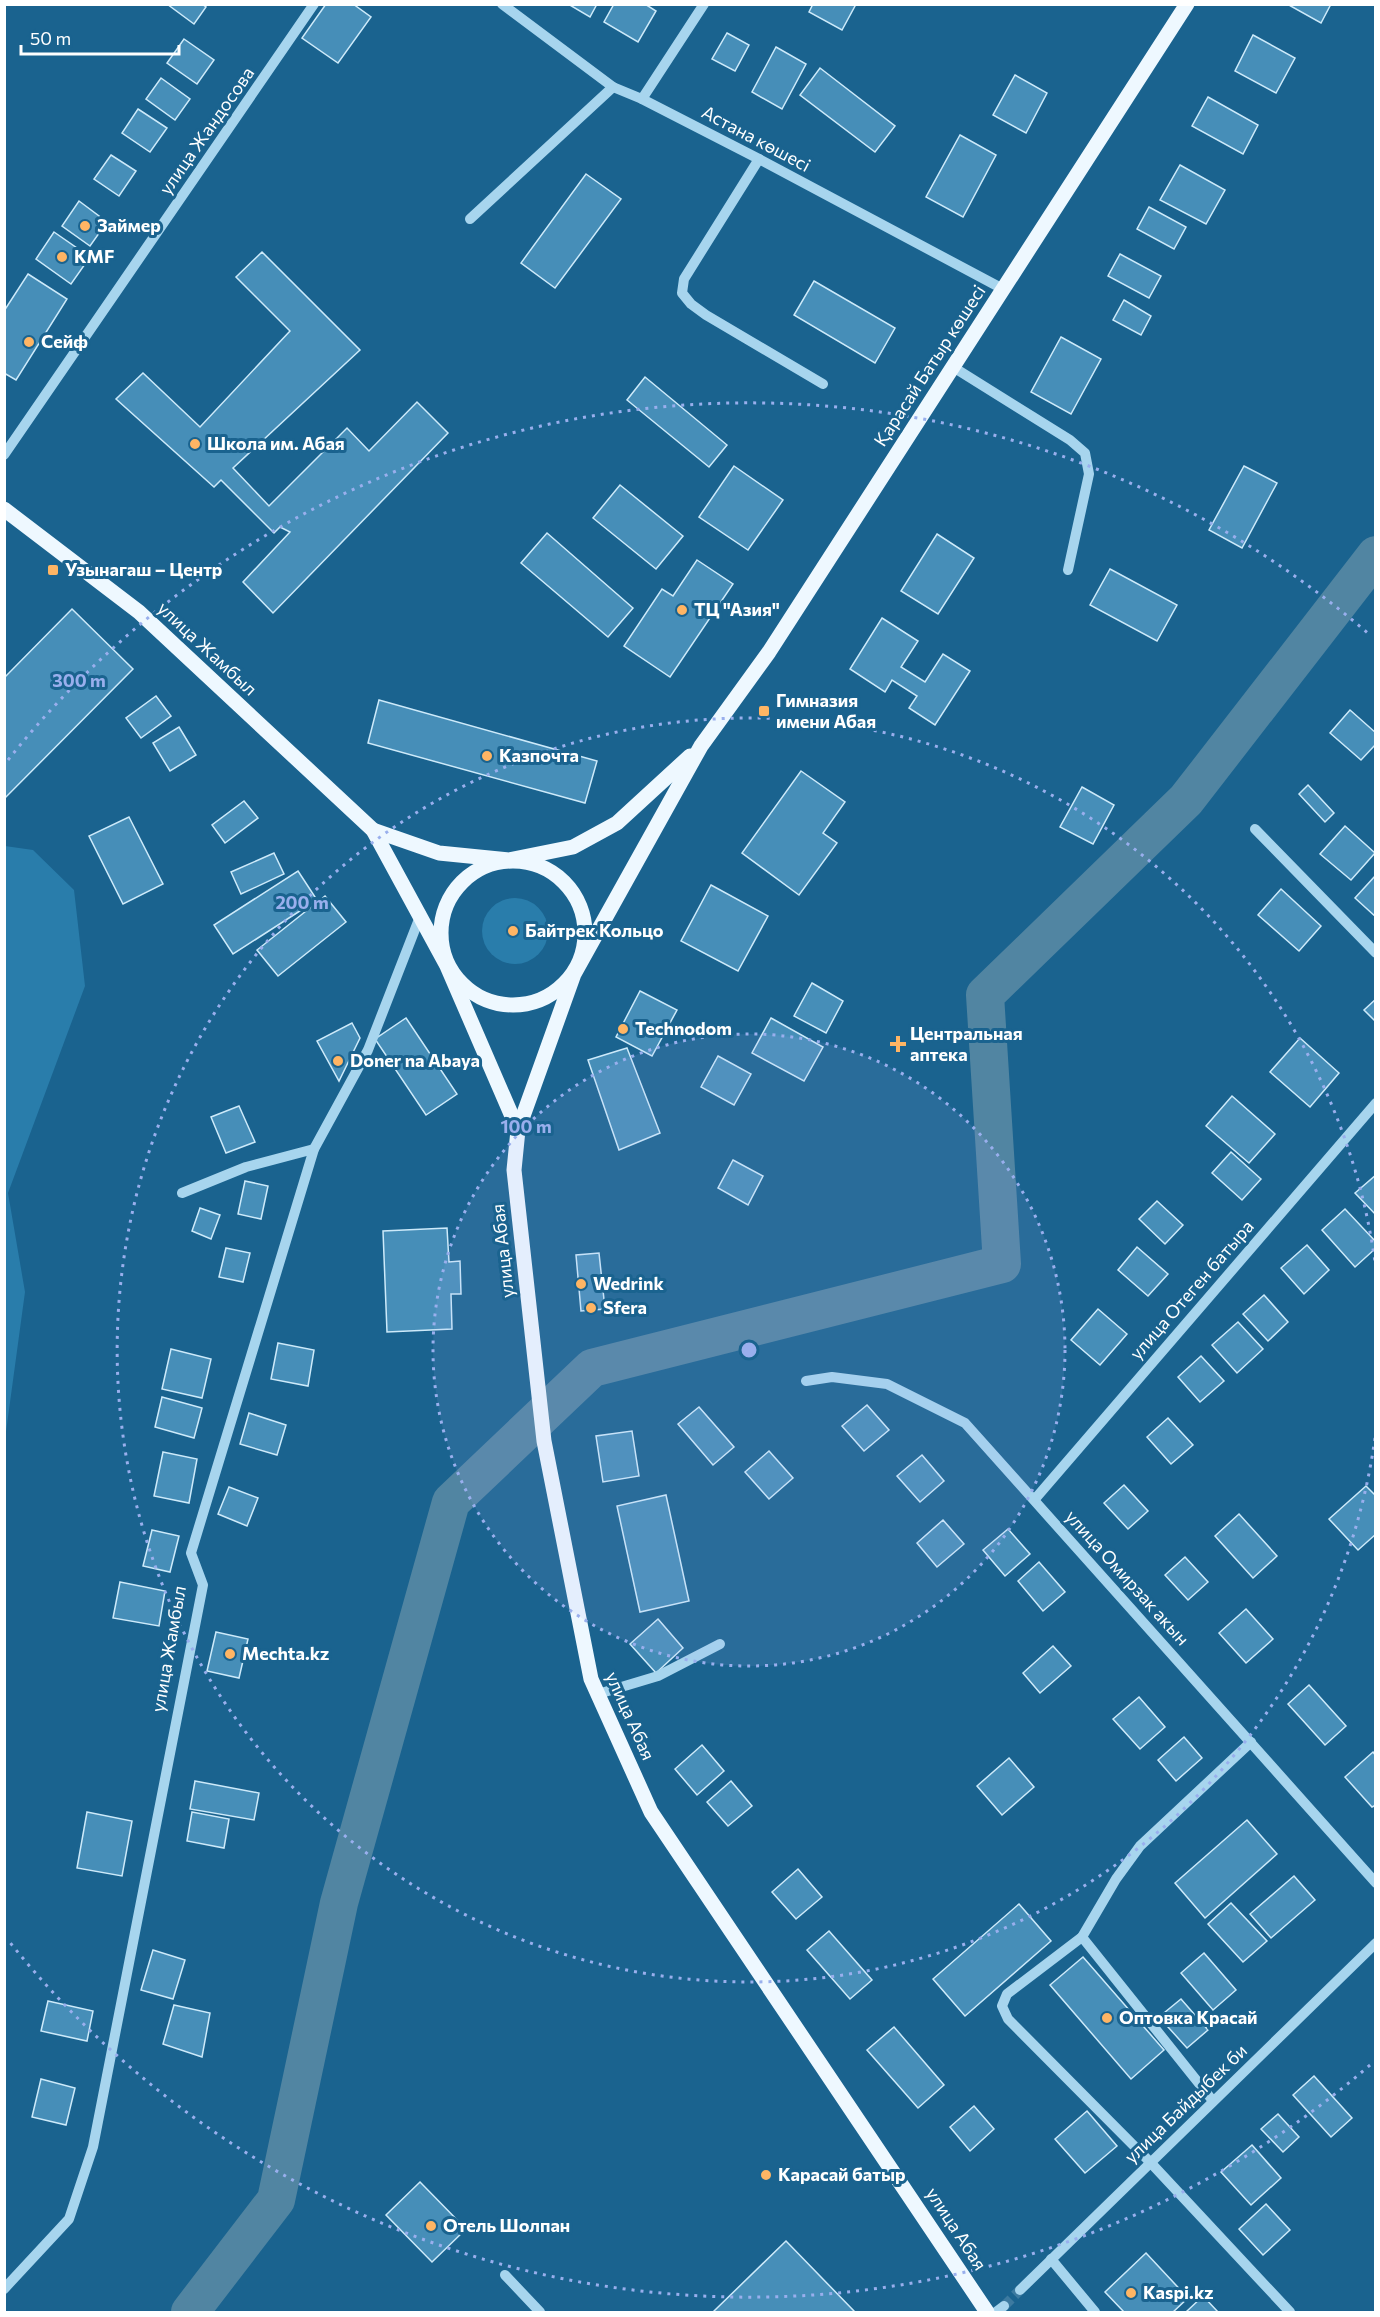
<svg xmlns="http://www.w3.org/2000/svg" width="1380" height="2317" font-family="Commissioner,sans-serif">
<rect width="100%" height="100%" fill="#1a638f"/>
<g fill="#297dab">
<path d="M 5,846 L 33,850 L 74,890 L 85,986 L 8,1193 L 25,1292 L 5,1439 Z"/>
<circle cx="515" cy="931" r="33"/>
</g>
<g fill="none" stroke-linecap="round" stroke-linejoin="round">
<path stroke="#5185a2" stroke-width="38" d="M 190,2312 L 276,2200 L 339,1903 L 451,1502 L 592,1368 L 1002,1264 L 985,995 L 1186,800 L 1376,555"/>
</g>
<g fill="#468eb8" stroke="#cdeafa" stroke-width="1.5">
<path d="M 167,4 L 202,4 L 206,7 L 194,24 Z"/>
<path d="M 326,4 L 353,4 L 371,17 L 338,63 L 302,38 Z"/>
<path d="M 568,4 L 597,4 L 590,17 Z"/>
<path d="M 614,4 L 645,4 L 656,11 L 638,42 L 604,22 Z"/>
<path d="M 813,4 L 852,4 L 855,6 L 842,30 L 809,12 Z"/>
<path d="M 1287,4 L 1331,4 L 1321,23 Z"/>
<path d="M 727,33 L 749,45 L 735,71 L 712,59 Z"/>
<path d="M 1253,35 L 1295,58 L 1276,93 L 1235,71 Z"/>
<path d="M 184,39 L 214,60 L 197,84 L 167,63 Z"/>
<path d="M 776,47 L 806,64 L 782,109 L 752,92 Z"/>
<path d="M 820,68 L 895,126 L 875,152 L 800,95 Z"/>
<path d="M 1015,75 L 1047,93 L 1026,133 L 993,115 Z"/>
<path d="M 161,78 L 190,99 L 175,120 L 146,99 Z"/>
<path d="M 1208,97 L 1258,125 L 1243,154 L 1192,126 Z"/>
<path d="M 138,109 L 167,128 L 150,152 L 122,133 Z"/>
<path d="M 960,135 L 996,155 L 963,217 L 926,197 Z"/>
<path d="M 111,155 L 136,171 L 119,196 L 94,179 Z"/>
<path d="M 1180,165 L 1225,190 L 1206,224 L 1160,200 Z"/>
<path d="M 586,174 L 621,199 L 555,288 L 521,263 Z"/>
<path d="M 79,201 L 107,222 L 90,246 L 62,226 Z"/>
<path d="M 1149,207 L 1186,227 L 1174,249 L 1137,229 Z"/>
<path d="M 54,232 L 90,257 L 71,284 L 36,259 Z"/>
<path d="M 262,252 L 360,350 L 233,468 L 269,506 L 347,428 L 369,451 L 417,402 L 448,433 L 273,613 L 243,582 L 290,532 L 280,527 L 274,533 L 221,480 L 214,487 L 116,399 L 143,373 L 200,427 L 290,331 L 236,277 Z"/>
<path d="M 1120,254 L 1161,276 L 1149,298 L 1108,276 Z"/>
<path d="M 28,274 L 67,299 L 16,380 L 4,373 L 4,311 Z"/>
<path d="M 814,281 L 895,328 L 875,363 L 794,315 Z"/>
<path d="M 1124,300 L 1151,316 L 1141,335 L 1113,320 Z"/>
<path d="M 1061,337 L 1101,359 L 1071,414 L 1031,392 Z"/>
<path d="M 645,377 L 727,445 L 709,467 L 627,400 Z"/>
<path d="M 734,466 L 783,500 L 748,550 L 699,517 Z"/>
<path d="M 1244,466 L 1277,483 L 1242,548 L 1209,530 Z"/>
<path d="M 620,485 L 683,536 L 656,569 L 593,518 Z"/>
<path d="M 547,533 L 633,608 L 608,637 L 521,563 Z"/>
<path d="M 937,534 L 974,558 L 938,614 L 901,591 Z"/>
<path d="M 697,560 L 733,584 L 670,677 L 624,646 L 662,589 L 673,596 Z"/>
<path d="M 1110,569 L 1177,605 L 1157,641 L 1090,605 Z"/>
<path d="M 72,609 L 133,669 L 4,799 L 4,678 Z"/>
<path d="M 882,618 L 918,641 L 901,667 L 925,682 L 943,654 L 970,671 L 935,725 L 909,708 L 917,696 L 892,680 L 885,692 L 850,669 Z"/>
<path d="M 156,696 L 171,716 L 141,738 L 126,718 Z"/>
<path d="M 379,700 L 597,761 L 585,803 L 368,743 Z"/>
<path d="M 1350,710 L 1376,733 L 1376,744 L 1361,760 L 1330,733 Z"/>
<path d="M 179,727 L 196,755 L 170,771 L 153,743 Z"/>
<path d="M 801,771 L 845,802 L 823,833 L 837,843 L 799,895 L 742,853 Z"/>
<path d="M 1308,785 L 1334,813 L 1325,822 L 1299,794 Z"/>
<path d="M 1082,787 L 1114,805 L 1093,844 L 1060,827 Z"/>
<path d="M 244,801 L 258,818 L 225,843 L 212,825 Z"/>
<path d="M 129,817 L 163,884 L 123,904 L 89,836 Z"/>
<path d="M 1345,826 L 1375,853 L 1351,880 L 1320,854 Z"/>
<path d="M 274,853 L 284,874 L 241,894 L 231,872 Z"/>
<path d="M 298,871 L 317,900 L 233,954 L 214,925 Z"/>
<path d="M 1376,875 L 1376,917 L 1355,898 Z"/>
<path d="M 711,885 L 768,916 L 738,971 L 681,941 Z"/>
<path d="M 1281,889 L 1321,926 L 1299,951 L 1258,915 Z"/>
<path d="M 325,896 L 346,922 L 278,976 L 257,950 Z"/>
<path d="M 812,983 L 843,1001 L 826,1033 L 794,1016 Z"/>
<path d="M 640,991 L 677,1010 L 652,1056 L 616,1037 Z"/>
<path d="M 1376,999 L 1376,1022 L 1364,1010 Z"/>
<path d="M 406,1018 L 457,1094 L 426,1115 L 375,1039 Z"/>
<path d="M 771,1018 L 823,1047 L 804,1081 L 752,1053 Z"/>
<path d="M 352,1023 L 360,1038 L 339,1081 L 317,1041 Z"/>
<path d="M 1300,1038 L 1339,1073 L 1310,1107 L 1270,1072 Z"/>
<path d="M 627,1048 L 660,1133 L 619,1150 L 588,1060 Z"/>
<path d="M 718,1056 L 751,1074 L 734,1105 L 701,1087 Z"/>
<path d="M 1232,1096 L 1275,1134 L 1249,1163 L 1206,1126 Z"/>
<path d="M 239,1106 L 255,1142 L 226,1153 L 211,1117 Z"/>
<path d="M 1231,1152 L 1261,1179 L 1242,1200 L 1212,1173 Z"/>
<path d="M 733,1160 L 763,1176 L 748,1205 L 718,1188 Z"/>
<path d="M 1376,1175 L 1376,1215 L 1355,1193 Z"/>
<path d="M 245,1181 L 268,1186 L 261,1219 L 238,1214 Z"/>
<path d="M 1157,1201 L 1183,1225 L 1165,1244 L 1139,1219 Z"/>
<path d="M 200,1208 L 220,1215 L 211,1239 L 192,1231 Z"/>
<path d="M 1345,1209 L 1376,1242 L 1376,1248 L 1355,1267 L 1322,1230 Z"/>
<path d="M 447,1228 L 449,1262 L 460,1261 L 461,1294 L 451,1294 L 452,1329 L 387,1332 L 383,1231 Z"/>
<path d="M 1307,1245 L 1329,1270 L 1304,1294 L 1281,1268 Z"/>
<path d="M 1137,1247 L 1168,1274 L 1148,1296 L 1118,1270 Z"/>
<path d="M 226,1248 L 250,1253 L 243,1282 L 219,1277 Z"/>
<path d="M 599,1253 L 605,1309 L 581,1311 L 576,1255 Z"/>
<path d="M 1264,1295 L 1288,1322 L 1268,1341 L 1243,1314 Z"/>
<path d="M 1098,1309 L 1127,1334 L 1100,1365 L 1071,1340 Z"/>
<path d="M 1238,1322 L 1263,1349 L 1237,1373 L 1212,1345 Z"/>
<path d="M 278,1343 L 314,1350 L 308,1386 L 271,1379 Z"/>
<path d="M 171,1349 L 211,1359 L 202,1398 L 162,1389 Z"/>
<path d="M 1201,1356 L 1224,1381 L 1200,1402 L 1178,1377 Z"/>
<path d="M 162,1397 L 202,1408 L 194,1438 L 155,1427 Z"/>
<path d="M 867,1405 L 889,1430 L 864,1451 L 842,1426 Z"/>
<path d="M 699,1407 L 734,1447 L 713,1465 L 678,1424 Z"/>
<path d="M 249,1413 L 286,1425 L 277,1455 L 240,1444 Z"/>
<path d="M 1168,1418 L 1193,1445 L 1171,1464 L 1147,1437 Z"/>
<path d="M 632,1431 L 639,1476 L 603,1482 L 596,1436 Z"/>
<path d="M 769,1451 L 793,1478 L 769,1499 L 745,1472 Z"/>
<path d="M 163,1452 L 197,1459 L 189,1503 L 154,1496 Z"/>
<path d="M 922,1455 L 944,1481 L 920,1502 L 897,1476 Z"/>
<path d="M 1124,1485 L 1148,1511 L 1128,1529 L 1104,1503 Z"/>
<path d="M 1366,1486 L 1376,1496 L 1376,1534 L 1358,1550 L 1329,1519 Z"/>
<path d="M 229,1487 L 258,1498 L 247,1526 L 218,1514 Z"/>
<path d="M 666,1495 L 689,1601 L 640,1612 L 617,1506 Z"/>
<path d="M 1239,1514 L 1277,1556 L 1253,1578 L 1215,1536 Z"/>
<path d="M 943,1520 L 964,1544 L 937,1567 L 917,1543 Z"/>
<path d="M 1008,1529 L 1030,1554 L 1005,1576 L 983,1550 Z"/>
<path d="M 152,1530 L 179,1536 L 170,1572 L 143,1566 Z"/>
<path d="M 1185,1557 L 1208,1582 L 1188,1600 L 1165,1575 Z"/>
<path d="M 1039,1562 L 1065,1592 L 1043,1611 L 1018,1581 Z"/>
<path d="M 120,1582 L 165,1591 L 159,1626 L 113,1618 Z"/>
<path d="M 1246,1609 L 1273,1639 L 1246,1663 L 1219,1633 Z"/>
<path d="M 658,1619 L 683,1648 L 656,1673 L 630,1644 Z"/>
<path d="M 216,1632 L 248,1639 L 239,1678 L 207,1671 Z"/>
<path d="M 1053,1646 L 1071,1666 L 1040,1693 L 1023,1673 Z"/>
<path d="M 1309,1685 L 1346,1726 L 1325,1745 L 1288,1704 Z"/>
<path d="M 1139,1697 L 1165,1727 L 1140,1749 L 1113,1719 Z"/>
<path d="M 1184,1737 L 1202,1758 L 1176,1781 L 1158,1760 Z"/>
<path d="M 702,1745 L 724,1771 L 697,1795 L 675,1769 Z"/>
<path d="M 1373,1752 L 1376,1756 L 1376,1805 L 1372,1807 L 1345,1777 Z"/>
<path d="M 1009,1758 L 1034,1787 L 1002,1815 L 977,1786 Z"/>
<path d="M 195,1781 L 259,1793 L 254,1820 L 190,1809 Z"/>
<path d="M 731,1781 L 752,1806 L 728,1826 L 707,1802 Z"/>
<path d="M 87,1812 L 132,1821 L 122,1876 L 77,1868 Z"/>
<path d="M 192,1812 L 229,1819 L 224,1848 L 187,1841 Z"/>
<path d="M 1247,1820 L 1277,1854 L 1205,1918 L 1175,1883 Z"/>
<path d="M 798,1869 L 822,1897 L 796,1919 L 772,1892 Z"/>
<path d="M 1294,1876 L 1315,1900 L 1271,1938 L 1250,1914 Z"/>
<path d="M 1231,1903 L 1267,1941 L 1243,1962 L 1208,1924 Z"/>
<path d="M 1019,1904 L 1051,1941 L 965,2016 L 933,1979 Z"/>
<path d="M 829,1931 L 872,1980 L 850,1999 L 807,1950 Z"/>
<path d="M 153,1950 L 185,1960 L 173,1999 L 141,1990 Z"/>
<path d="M 1204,1953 L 1236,1990 L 1213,2010 L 1181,1973 Z"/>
<path d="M 1083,1957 L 1164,2050 L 1131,2079 L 1050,1985 Z"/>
<path d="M 1181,1999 L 1208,2030 L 1187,2048 L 1159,2017 Z"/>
<path d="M 48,2001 L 93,2011 L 87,2041 L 41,2031 Z"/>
<path d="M 174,2005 L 210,2013 L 202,2057 L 163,2044 Z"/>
<path d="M 894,2027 L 944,2085 L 918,2108 L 867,2050 Z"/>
<path d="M 1314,2076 L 1352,2118 L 1331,2137 L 1293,2095 Z"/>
<path d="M 41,2079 L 75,2088 L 66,2125 L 32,2117 Z"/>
<path d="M 974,2106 L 994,2129 L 970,2151 L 950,2127 Z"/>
<path d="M 1087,2111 L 1117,2146 L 1085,2173 L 1055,2139 Z"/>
<path d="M 1278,2114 L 1299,2137 L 1283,2152 L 1261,2129 Z"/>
<path d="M 1252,2145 L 1281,2178 L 1251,2205 L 1221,2172 Z"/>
<path d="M 420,2182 L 466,2229 L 432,2262 L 386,2215 Z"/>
<path d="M 1266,2204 L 1290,2230 L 1263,2255 L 1239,2229 Z"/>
<path d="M 786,2241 L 854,2311 L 853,2312 L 713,2312 Z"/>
<path d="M 1146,2253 L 1188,2298 L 1173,2312 L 1124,2312 L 1105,2292 Z"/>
<path d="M 1203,2296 L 1218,2312 L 1186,2312 Z"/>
</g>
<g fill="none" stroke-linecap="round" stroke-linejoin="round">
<path stroke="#3c7aa0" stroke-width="10" stroke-dasharray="10 5" stroke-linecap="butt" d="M 1004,2306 L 1020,2290"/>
<g stroke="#a7d5ee" stroke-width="10">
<path d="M 502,4 L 613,87 L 642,99 L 759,159 L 1003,289"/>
<path d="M 642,99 L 704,4"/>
<path d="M 759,159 L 684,279 L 682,293 L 691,304 L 706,315 L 823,384"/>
<path d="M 470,219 L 613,87"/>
<path d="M 953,367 L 1070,440 L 1085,453 L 1089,474 L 1068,570"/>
<path d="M 4,455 L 314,4"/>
<path d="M 1255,829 L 1376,953"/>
<path d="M 182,1193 L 246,1167 L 314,1149"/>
<path d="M 806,1381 L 832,1377 L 887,1384 L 965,1423 L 1376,1883"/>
<path d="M 1035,1499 L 1376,1103"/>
<path d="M 598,1694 L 658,1676 L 720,1644"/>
<path d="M 1251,1742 L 1140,1846 L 1116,1879 L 1082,1937 L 1007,1994 L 1002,2006 L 1008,2019 L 1150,2162 L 1290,2312"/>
<path d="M 1082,1937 L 1213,2101"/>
<path d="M 1051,2259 L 1095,2312"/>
<path d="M 505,2275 L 540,2312"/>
<path d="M 4,2289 L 69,2219 L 93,2147 L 203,1585 L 191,1553 L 314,1149 L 368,1050 L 421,914"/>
<path d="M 1020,2290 L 1376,1943"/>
<path d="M 996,2312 L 1004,2306"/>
</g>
<g stroke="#eef8ff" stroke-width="15">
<path d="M 4,509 L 139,612 L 373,830 L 447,966 L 518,1130"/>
<path d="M 373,830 L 439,853 L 509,860 L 573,847 L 617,823 L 690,756"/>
<circle cx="513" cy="933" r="72"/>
<path d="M 987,2312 L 651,1812 L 591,1679 L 544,1441 L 514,1170 L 518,1130 L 574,974 L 701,746 L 769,652 L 1187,4"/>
</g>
</g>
<circle cx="749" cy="1350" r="316" fill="#99afed" fill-opacity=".12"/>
<g fill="none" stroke="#99afed" stroke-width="3" stroke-dasharray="3 6">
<circle cx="749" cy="1350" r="316"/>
<path d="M1375 1438A632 632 0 1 1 1375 1262"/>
<path d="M1370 2065A947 947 0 0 1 8 1940M8 760A947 947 0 0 1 1370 635"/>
</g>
<g fill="#ffb564" stroke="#1a638f" stroke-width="2">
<circle cx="85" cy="226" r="6"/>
<circle cx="62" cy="257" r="6"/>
<circle cx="29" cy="342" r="6"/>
<circle cx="195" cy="444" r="6"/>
<rect x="47" y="564" width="12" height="12" rx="3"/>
<circle cx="682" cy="610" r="6"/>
<rect x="758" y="705" width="12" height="12" rx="3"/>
<circle cx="487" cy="756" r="6"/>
<circle cx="513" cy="931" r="6"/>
<circle cx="623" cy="1029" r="6"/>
<path d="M895 1035h6v6h6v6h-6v6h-6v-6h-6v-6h6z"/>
<circle cx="338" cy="1061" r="6"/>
<circle cx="581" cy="1284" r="6"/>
<circle cx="591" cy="1308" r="6"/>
<circle cx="230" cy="1654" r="6"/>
<circle cx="1107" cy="2018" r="6"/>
<circle cx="766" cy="2175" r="6"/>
<circle cx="431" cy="2226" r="6"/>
<circle cx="1131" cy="2293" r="6"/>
</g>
<g text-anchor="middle" stroke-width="6" stroke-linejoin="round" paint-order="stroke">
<g font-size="18" fill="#fff" stroke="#1a638f">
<text transform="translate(207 131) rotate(-55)" y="6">улица Жандосова</text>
<text transform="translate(756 139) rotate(28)" y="6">Астана көшесі</text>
<text transform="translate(930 366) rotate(-57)" y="6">Қарасай Батыр көшесі</text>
<text transform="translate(207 649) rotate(43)" y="6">улица Жамбыл</text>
<text transform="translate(503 1251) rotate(-96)" y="6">улица Абая</text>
<text transform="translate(1192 1290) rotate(-49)" y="6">улица Отеген батыра</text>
<text transform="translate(1127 1578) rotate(48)" y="6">улица Омирзак акын</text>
<text transform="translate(169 1649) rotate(-80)" y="6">улица Жамбыл</text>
<text transform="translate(630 1716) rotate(66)" y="6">улица Абая</text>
<text transform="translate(1186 2104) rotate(-44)" y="6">улица Байдыбек би</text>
<text transform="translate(956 2229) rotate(57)" y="6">улица Абая</text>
</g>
<g font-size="18" font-weight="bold" fill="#fff" stroke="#1a638f" text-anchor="start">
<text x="97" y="232">Займер</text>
<text x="74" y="263">KMF</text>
<text x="41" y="348">Сейф</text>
<text x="207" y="450">Школа им. Абая</text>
<text x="65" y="576">Узынагаш – Центр</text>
<text x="694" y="616">ТЦ "Азия"</text>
<text x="776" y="707">Гимназия<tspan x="776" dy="21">имени Абая</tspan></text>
<text x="499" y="762">Казпочта</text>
<text x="525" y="937">Байтрек Кольцо</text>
<text x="635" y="1035">Technodom</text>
<text x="910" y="1040">Центральная<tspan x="910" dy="21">аптека</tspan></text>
<text x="350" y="1067">Doner na Abaya</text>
<text x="593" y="1290">Wedrink</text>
<text x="603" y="1314">Sfera</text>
<text x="242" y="1660">Mechta.kz</text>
<text x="1119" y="2024">Оптовка Красай</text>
<text x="778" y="2181">Карасай батыр</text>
<text x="443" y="2232">Отель Шолпан</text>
<text x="1143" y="2299">Kaspi.kz</text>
</g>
</g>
<circle cx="749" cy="1350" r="9" fill="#99afed" stroke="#1a638f" stroke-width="3"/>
<g font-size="18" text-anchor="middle" font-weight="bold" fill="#99afed" stroke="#1a638f" stroke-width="6" stroke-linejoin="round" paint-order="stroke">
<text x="79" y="687">300 m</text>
<text x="302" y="909">200 m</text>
<text x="526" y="1133">100 m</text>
</g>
<rect width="1380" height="2317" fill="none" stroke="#ffffff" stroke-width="12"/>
<path d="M21 45v9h158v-9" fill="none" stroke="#ffffff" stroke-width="3"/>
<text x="30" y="45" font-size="18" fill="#ffffff" stroke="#1a638f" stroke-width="4.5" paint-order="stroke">50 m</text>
</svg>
